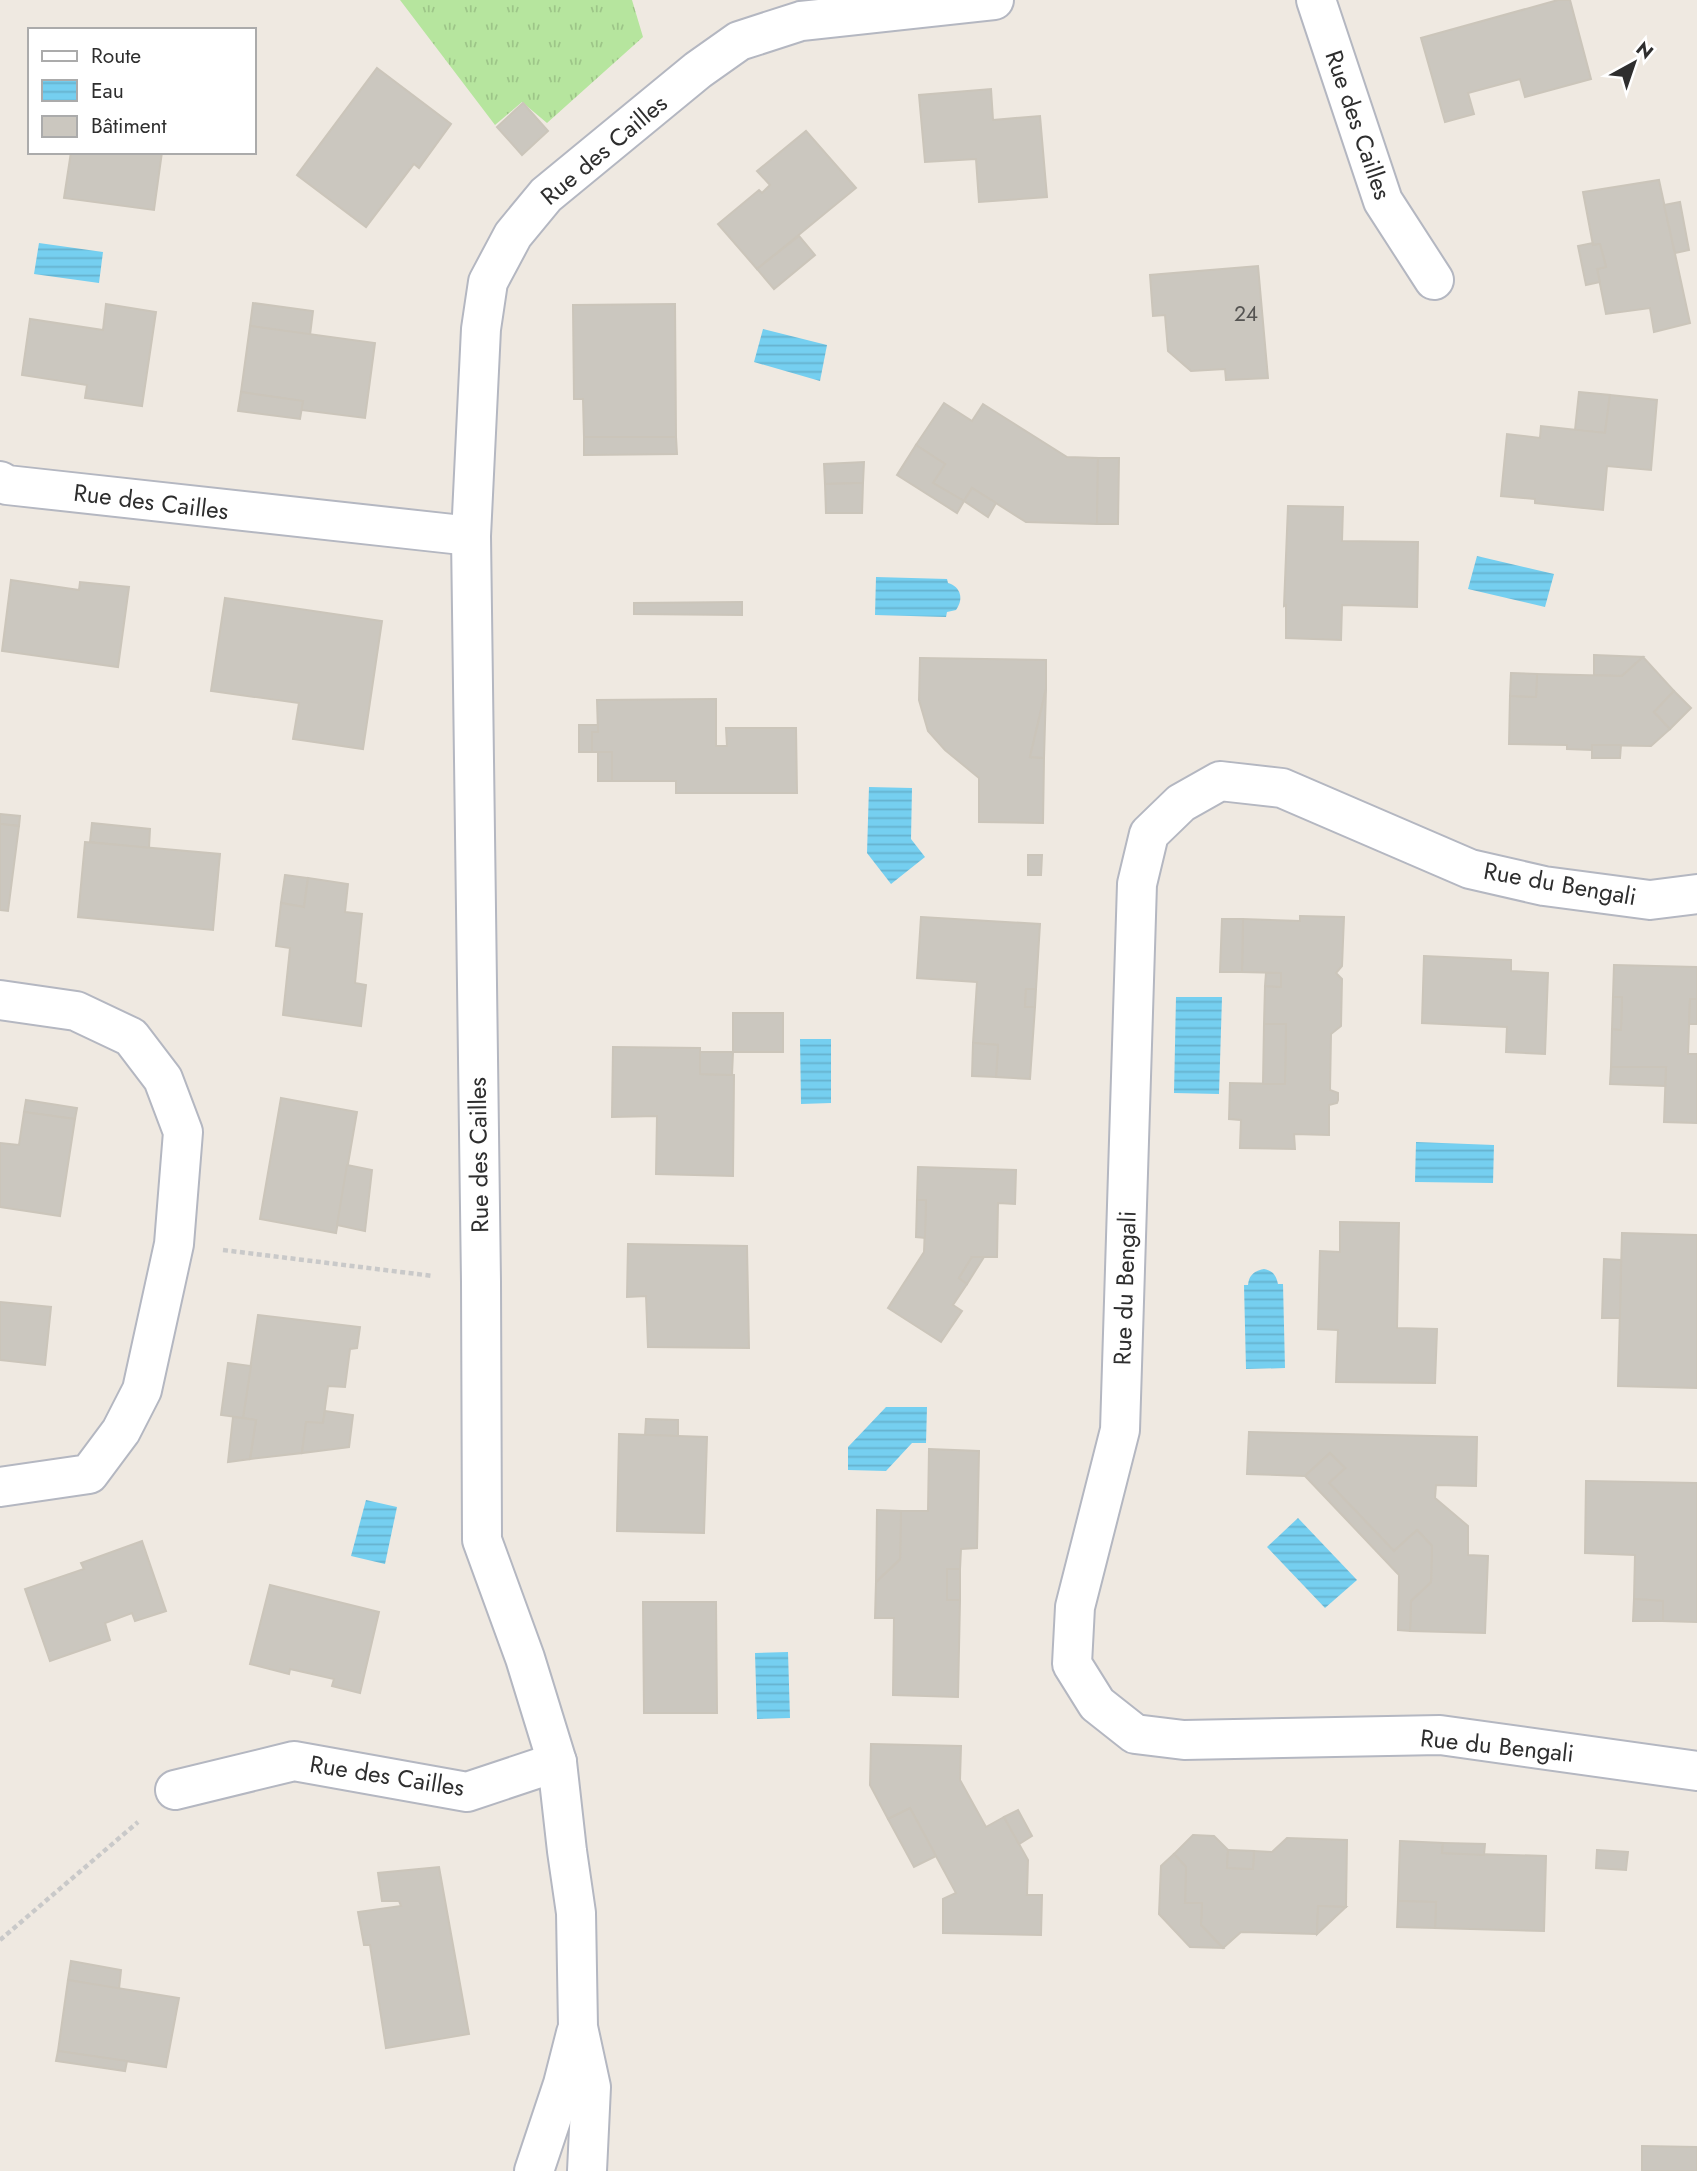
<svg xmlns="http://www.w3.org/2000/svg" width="1697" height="2171" font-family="Jost,sans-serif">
<defs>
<pattern id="grass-tufts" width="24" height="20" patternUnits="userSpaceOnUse" patternTransform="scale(1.75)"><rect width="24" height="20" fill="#b6e59e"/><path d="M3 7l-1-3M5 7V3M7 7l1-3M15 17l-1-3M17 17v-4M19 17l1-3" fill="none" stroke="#9dc588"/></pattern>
<pattern id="water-rules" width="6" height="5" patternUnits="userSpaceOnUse" patternTransform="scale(1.75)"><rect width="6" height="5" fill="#75cff0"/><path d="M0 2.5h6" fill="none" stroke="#66b2ce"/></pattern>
</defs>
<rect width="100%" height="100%" fill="#efe9e1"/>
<path fill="url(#grass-tufts)" d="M 400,0 L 632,0 L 643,37 L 547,123 L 522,102 L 495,125 Z"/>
<g fill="url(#water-rules)">
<path d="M 39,243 L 103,252 L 99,283 L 34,274 Z"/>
<path d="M 763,329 L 827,345 L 820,381 L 754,362 Z"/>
<path d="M 1477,556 L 1554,574 L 1545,607 L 1468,589 Z"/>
<path d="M 876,577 L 947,579 L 948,583 C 961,587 964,599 956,610 L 947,612 L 946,617 L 875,615 Z"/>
<path d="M 869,787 L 912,788 L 911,839 L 925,857 L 891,884 L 867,853 Z"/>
<path d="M 1176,997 L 1222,997 L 1219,1094 L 1174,1093 Z"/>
<path d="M 800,1039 L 831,1039 L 831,1103 L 801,1104 Z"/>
<path d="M 1416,1142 L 1494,1145 L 1493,1183 L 1415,1182 Z"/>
<path d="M 1264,1269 C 1273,1271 1276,1275 1278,1284 L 1283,1284 L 1285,1368 L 1246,1369 L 1244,1285 L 1248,1285 C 1249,1275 1254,1271 1264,1269 Z"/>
<path d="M 886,1407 L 927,1407 L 926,1443 L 912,1443 L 886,1471 L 848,1470 L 848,1447 Z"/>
<path d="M 366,1500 L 397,1507 L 385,1564 L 351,1556 Z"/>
<path d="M 1298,1518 L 1357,1580 L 1325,1608 L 1267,1547 Z"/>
<path d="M 788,1652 L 790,1718 L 757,1719 L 755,1653 Z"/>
</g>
<g fill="#cbc7bf" stroke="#cbc5ba" stroke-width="2">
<path d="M 1558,0 L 1570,0 L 1591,79 L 1525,97 L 1520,79 L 1468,93 L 1474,114 L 1445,122 L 1421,38 Z"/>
<path d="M 377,68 L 451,124 L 419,168 L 414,164 L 366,227 L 297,175 Z"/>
<path d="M 991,89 L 993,120 L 1040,116 L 1047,197 L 979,202 L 976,159 L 925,162 L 919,95 Z"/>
<path d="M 523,103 L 548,131 L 522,155 L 497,127 Z"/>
<path d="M 806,131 L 856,188 L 757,269 L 718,224 L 759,190 L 762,193 L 770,185 L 757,171 Z"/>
<path d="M 71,152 L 162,152 L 154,210 L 64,198 Z"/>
<path d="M 1659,180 L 1690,323 L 1654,332 L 1650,308 L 1606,314 L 1597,269 L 1606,267 L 1600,244 L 1593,245 L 1583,192 Z"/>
<path d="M 1680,202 L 1689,250 L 1675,253 L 1664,205 Z"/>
<path d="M 799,236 L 815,255 L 774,289 L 757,269 Z"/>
<path d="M 1593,243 L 1593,245 L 1600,244 L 1606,267 L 1597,269 L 1600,282 L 1586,285 L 1578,246 Z"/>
<path d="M 1258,266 L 1268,378 L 1226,380 L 1225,369 L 1191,371 L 1168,351 L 1165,315 L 1153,316 L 1150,275 Z"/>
<path d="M 253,303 L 313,311 L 310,335 L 250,326 Z"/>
<path d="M 106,304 L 156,312 L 142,406 L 85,398 L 87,385 L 22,375 L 30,319 L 103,330 Z"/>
<path d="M 675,304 L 676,437 L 584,437 L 583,399 L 574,399 L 573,305 Z"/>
<path d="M 250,326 L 375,343 L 365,418 L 301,410 L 303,401 L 241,392 Z"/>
<path d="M 241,392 L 303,401 L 300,419 L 238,411 Z"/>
<path d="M 1579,392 L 1610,395 L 1605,433 L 1575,430 Z"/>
<path d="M 1610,395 L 1657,400 L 1651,470 L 1607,466 L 1603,510 L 1535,503 L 1535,499 L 1501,496 L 1507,434 L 1540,438 L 1541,426 L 1605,433 Z"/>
<path d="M 944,403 L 972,421 L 983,404 L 1067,457 L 1098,458 L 1097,524 L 1026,522 L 972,488 L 964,501 L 933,483 L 945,464 L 916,445 Z"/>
<path d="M 584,437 L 676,437 L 677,454 L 584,455 Z"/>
<path d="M 916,445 L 945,464 L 933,483 L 964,501 L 957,513 L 897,475 Z"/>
<path d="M 1098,458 L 1119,458 L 1118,524 L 1097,524 Z"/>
<path d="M 864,462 L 863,483 L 825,484 L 824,464 Z"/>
<path d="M 863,483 L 862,513 L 826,513 L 825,484 Z"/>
<path d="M 972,488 L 996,503 L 988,517 L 964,501 Z"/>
<path d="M 1288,506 L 1343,507 L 1342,541 L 1418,542 L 1417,607 L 1342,605 L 1341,640 L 1286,638 L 1286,605 L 1284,606 Z"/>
<path d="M 11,580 L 79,590 L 80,582 L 129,587 L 118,667 L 2,651 Z"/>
<path d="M 225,598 L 382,621 L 363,749 L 293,739 L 299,703 L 211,691 Z"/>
<path d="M 742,602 L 742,615 L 634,614 L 634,603 Z"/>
<path d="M 1594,655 L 1643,657 L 1622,676 L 1594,675 Z"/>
<path d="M 1643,657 L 1674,691 L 1654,712 L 1670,729 L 1651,746 L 1592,745 L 1592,750 L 1567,749 L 1567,745 L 1509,744 L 1510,696 L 1536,697 L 1537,674 L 1622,676 Z"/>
<path d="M 920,658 L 1046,660 L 1046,689 L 1030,757 L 1044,758 L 1043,823 L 979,822 L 979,778 L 945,750 L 928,731 L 919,700 Z"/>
<path d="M 1511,673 L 1537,674 L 1536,697 L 1510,696 Z"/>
<path d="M 1046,689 L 1044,758 L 1030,757 Z"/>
<path d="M 1674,691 L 1691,708 L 1670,729 L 1654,712 Z"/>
<path d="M 716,699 L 716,746 L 727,746 L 726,728 L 796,728 L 797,793 L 676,793 L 676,781 L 612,781 L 612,752 L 592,752 L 592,732 L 598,732 L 597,700 Z"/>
<path d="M 579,725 L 598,725 L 598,732 L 592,732 L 592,752 L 579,752 Z"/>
<path d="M 1592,745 L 1621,745 L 1620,758 L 1592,758 Z"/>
<rect x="598" y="752" width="14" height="29"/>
<path d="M 0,814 L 20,816 L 19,826 L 0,824 Z"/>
<path d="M 92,823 L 150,829 L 149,848 L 90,842 Z"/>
<path d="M 0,824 L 19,826 L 8,911 L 0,910 Z"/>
<path d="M 85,842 L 220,854 L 213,930 L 78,917 Z"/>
<path d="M 1028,855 L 1042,855 L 1041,875 L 1028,875 Z"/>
<path d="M 285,875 L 308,878 L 304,907 L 281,903 Z"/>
<path d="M 308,878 L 348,884 L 345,912 L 362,914 L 355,983 L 366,985 L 361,1026 L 283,1015 L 290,948 L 276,946 L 281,903 L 304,907 Z"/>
<path d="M 1300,916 L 1344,917 L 1342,966 L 1336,973 L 1342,979 L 1341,1026 L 1331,1034 L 1330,1090 L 1338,1093 L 1338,1100 L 1337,1103 L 1329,1105 L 1329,1135 L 1294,1134 L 1295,1149 L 1240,1148 L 1241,1120 L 1229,1119 L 1230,1083 L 1285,1084 L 1286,1024 L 1264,1024 L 1265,986 L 1281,987 L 1281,973 L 1242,972 L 1243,919 L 1300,921 Z"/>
<path d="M 921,917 L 1040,924 L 1036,989 L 1026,989 L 1025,1007 L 1035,1007 L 1030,1079 L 996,1077 L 998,1045 L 973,1043 L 977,982 L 917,978 Z"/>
<path d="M 1222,919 L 1243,919 L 1242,972 L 1220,972 Z"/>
<path d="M 1424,956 L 1511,960 L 1511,971 L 1548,973 L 1545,1054 L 1506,1052 L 1507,1027 L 1422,1023 Z"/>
<path d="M 1614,965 L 1697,967 L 1697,999 L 1690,999 L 1688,1054 L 1697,1054 L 1697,1123 L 1664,1122 L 1666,1067 L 1611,1067 L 1612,1029 L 1621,1030 L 1622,997 L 1613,997 Z"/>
<path d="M 1266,973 L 1281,973 L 1281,987 L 1265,986 Z"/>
<path d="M 1026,989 L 1036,989 L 1035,1007 L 1025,1007 Z"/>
<path d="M 1613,997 L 1622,997 L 1621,1030 L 1612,1029 Z"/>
<path d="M 1690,999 L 1697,999 L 1697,1024 L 1689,1024 Z"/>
<rect x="733" y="1013" width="50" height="39"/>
<path d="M 1264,1024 L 1286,1024 L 1285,1084 L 1263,1084 Z"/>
<path d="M 973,1043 L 998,1045 L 996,1077 L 972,1076 Z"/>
<path d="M 613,1047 L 700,1048 L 700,1074 L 734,1075 L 733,1176 L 656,1174 L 657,1116 L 612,1117 Z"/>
<path d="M 700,1052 L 733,1052 L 732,1075 L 700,1074 Z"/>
<path d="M 1611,1067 L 1666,1067 L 1665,1086 L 1610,1084 Z"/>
<path d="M 281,1098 L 357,1112 L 336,1233 L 260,1219 Z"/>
<path d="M 26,1100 L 77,1108 L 75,1119 L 24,1112 Z"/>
<path d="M 24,1112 L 75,1119 L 60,1216 L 0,1207 L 0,1143 L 19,1145 Z"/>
<path d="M 347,1165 L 372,1170 L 365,1231 L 337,1225 Z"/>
<path d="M 918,1167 L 1016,1170 L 1015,1204 L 998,1203 L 997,1257 L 972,1257 L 959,1278 L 967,1284 L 953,1305 L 962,1311 L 941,1342 L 888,1308 L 924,1252 L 926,1200 L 917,1200 Z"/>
<path d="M 917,1200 L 926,1200 L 925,1238 L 916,1237 Z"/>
<path d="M 1340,1222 L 1399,1223 L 1397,1328 L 1437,1329 L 1435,1383 L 1336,1382 L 1338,1330 L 1318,1329 L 1320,1251 L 1340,1252 Z"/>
<path d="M 1622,1233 L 1697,1235 L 1697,1388 L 1618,1386 Z"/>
<path d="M 628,1244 L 747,1246 L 749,1348 L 648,1347 L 646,1296 L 627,1297 Z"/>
<path d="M 972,1257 L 984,1257 L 967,1284 L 959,1278 Z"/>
<path d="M 1604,1259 L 1621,1260 L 1620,1318 L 1602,1318 Z"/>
<path d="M 0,1302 L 51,1307 L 45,1365 L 0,1360 Z"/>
<path d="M 258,1315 L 360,1327 L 357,1348 L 350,1349 L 345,1387 L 328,1386 L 323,1423 L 306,1422 L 302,1453 L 250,1459 L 256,1420 L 243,1418 Z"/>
<path d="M 228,1363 L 251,1366 L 243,1418 L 221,1415 Z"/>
<path d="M 325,1411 L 353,1415 L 349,1447 L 302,1453 L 306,1422 L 323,1423 Z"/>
<path d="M 233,1417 L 256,1420 L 250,1459 L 228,1462 Z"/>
<path d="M 646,1419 L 678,1420 L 678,1436 L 645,1435 Z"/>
<path d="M 1249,1432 L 1477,1437 L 1476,1486 L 1436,1485 L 1435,1498 L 1468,1526 L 1468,1555 L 1488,1556 L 1485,1633 L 1410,1631 L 1411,1601 L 1431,1582 L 1432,1546 L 1417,1530 L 1394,1551 L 1329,1483 L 1345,1468 L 1330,1453 L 1305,1476 L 1247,1474 Z"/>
<path d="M 619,1434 L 707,1437 L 704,1533 L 617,1531 Z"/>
<path d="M 929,1449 L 979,1451 L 977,1548 L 961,1549 L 960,1569 L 947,1569 L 947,1600 L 960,1600 L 958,1697 L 893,1695 L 894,1618 L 875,1618 L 876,1582 L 900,1559 L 901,1511 L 928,1511 Z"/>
<path d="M 1330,1453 L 1345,1468 L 1329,1483 L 1394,1551 L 1417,1530 L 1432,1546 L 1431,1582 L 1411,1601 L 1410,1631 L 1398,1630 L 1399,1575 L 1305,1476 Z"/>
<path d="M 1586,1481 L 1697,1483 L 1697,1622 L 1663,1621 L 1663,1601 L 1634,1599 L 1635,1555 L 1585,1553 Z"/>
<path d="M 877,1510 L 901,1511 L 900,1559 L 876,1582 Z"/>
<path d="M 142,1541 L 166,1611 L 135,1621 L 132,1613 L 105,1623 L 110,1640 L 50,1661 L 25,1589 L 84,1569 L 81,1563 Z"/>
<rect x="947" y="1569" width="13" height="31"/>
<path d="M 270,1585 L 379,1612 L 360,1693 L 332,1686 L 334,1679 L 290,1669 L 289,1674 L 250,1664 Z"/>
<path d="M 1634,1599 L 1663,1601 L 1663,1621 L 1633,1621 Z"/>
<path d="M 643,1602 L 716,1602 L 717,1713 L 644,1713 Z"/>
<path d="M 871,1744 L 961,1746 L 960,1780 L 986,1827 L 1004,1817 L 1028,1860 L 1027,1895 L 1042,1895 L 1041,1935 L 943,1933 L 943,1899 L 956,1893 L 910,1808 L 888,1819 L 870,1785 Z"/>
<path d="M 910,1808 L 936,1856 L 914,1867 L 888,1819 Z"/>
<path d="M 1018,1810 L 1032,1836 L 1019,1844 L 1004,1817 Z"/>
<path d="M 1193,1835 L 1214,1836 L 1228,1850 L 1227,1868 L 1253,1869 L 1254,1851 L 1272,1852 L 1287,1838 L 1347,1840 L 1346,1907 L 1318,1906 L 1317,1934 L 1241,1932 L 1223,1948 L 1201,1925 L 1202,1903 L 1185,1903 L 1186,1867 L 1174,1854 Z"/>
<path d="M 1400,1841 L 1443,1843 L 1442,1853 L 1546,1856 L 1544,1931 L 1435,1928 L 1436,1902 L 1398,1901 Z"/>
<path d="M 1443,1843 L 1485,1844 L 1484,1855 L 1442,1853 Z"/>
<path d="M 1228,1850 L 1254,1851 L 1253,1869 L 1227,1868 Z"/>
<path d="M 1597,1850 L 1628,1852 L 1626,1870 L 1596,1868 Z"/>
<path d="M 1174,1854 L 1186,1867 L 1185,1903 L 1202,1903 L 1201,1925 L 1223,1948 L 1190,1947 L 1159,1914 L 1161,1866 Z"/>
<path d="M 439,1867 L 469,2034 L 386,2048 L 370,1945 L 364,1945 L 358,1912 L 401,1906 L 399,1901 L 382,1901 L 378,1873 Z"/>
<path d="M 1398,1901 L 1436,1902 L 1435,1928 L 1397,1927 Z"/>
<path d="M 1318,1906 L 1346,1907 L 1317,1934 Z"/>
<path d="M 71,1961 L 121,1970 L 119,1989 L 68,1980 Z"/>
<path d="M 68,1980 L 179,1998 L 166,2067 L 58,2051 Z"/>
<path d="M 58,2051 L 127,2061 L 125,2071 L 56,2061 Z"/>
<path d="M 1642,2146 L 1697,2147 L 1697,2171 L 1642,2171 Z"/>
</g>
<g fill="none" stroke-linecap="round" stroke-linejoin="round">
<defs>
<g id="street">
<path d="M 1316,0 L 1383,201 L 1434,280"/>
<path d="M 0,481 L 7,485 L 471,536"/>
<path d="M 1697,894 L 1650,900 L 1544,886 L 1470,869 L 1282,788 L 1220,781 L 1181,803 L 1149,834 L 1137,884 L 1120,1430 L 1075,1607 L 1072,1664 L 1097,1704 L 1135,1734 L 1184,1740 L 1440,1735 L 1697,1771"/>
<path d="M 0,1000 L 76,1011 L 131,1037 L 163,1079 L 183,1132 L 174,1244 L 142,1390 L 121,1431 L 89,1474 L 0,1487"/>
<path d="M 175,1790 L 294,1761 L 467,1792 L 557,1762"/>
<path d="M 534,2171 L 563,2084 L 576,2033"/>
<path d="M 587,2171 L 591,2087 L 578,2027 L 576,1913 L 567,1851 L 557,1762 L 525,1658 L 482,1540 L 481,1282 L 471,536 L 481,329 L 488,282 L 513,235 L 546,195 L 698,70 L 739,41 L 801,21 L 994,0"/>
</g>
</defs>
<use href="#street" stroke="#b4b7c1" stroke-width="42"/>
<g stroke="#c9c9c9" stroke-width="4.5" stroke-dasharray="5 3.5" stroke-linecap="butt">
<path d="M 223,1250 L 433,1276"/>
<path d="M 0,1940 L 138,1822"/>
</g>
<use href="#street" stroke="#fff" stroke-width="38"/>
</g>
<g text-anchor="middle" stroke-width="6" stroke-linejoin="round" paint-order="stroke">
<g font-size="21" fill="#555452">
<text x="1246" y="321">24</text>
</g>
<g font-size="24" fill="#2e2e2e" stroke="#fff">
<text transform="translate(1358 125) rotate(71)" y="8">Rue des Cailles</text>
<text transform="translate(604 150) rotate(-40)" y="8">Rue des Cailles</text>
<text transform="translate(151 502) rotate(7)" y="8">Rue des Cailles</text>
<text transform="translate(1560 884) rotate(10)" y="8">Rue du Bengali</text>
<text transform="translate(479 1155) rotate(-91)" y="8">Rue des Cailles</text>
<text transform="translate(1125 1288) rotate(-88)" y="8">Rue du Bengali</text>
<text transform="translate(1497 1746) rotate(6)" y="8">Rue du Bengali</text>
<text transform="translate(387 1776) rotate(9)" y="8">Rue des Cailles</text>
</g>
</g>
<rect x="28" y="28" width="228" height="126" fill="#ffffff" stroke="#ababab" stroke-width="2"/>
<rect x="42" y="51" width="35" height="10" fill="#ffffff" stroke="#ababab" stroke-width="2"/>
<text x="91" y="63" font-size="21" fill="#2e2e2e">Route</text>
<rect x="42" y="80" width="35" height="21" fill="url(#water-rules)" stroke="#ababab" stroke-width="2"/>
<text x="91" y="98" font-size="21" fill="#2e2e2e">Eau</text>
<rect x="42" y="116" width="35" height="21" fill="#cbc7bf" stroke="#ababab" stroke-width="2"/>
<text x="91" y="133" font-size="21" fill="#2e2e2e">Bâtiment</text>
<g transform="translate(1634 63) rotate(40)" stroke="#ffffff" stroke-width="5" paint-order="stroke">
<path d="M0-5L12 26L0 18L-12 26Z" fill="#2e2e2e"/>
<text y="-10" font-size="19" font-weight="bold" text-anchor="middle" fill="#2e2e2e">N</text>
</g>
</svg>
